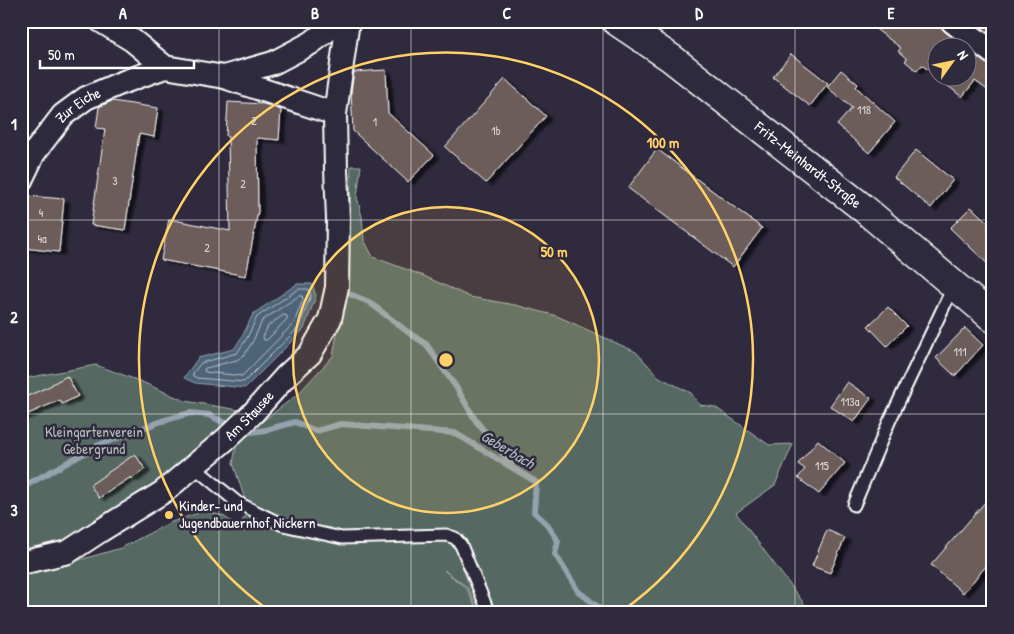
<svg xmlns="http://www.w3.org/2000/svg" width="1014" height="634" font-family="'Patrick Hand',sans-serif">
<defs>
<filter id="shadow"><feDropShadow dx="5.5" dy="3" stdDeviation="1" flood-color="#0009"/></filter>
</defs>
<rect width="100%" height="100%" fill="#2f2a3d"/>
<filter id="ink" filterUnits="userSpaceOnUse"><feTurbulence type="fractalNoise" baseFrequency=".02" numOctaves="2"/><feDisplacementMap in="SourceGraphic" scale="10" xChannelSelector="R" yChannelSelector="G"/><feConvolveMatrix kernelMatrix="1 2 1 2 8 2 1 2 1" color-interpolation-filters="sRGB"/></filter>
<g filter="url(#ink)">
<g fill="#556862" stroke="#aab4b0">
<path d="M 351,166 L 361,166 L 357,197 L 362,217 L 364,240 L 373,257 L 424,276 L 470,297 L 515,305 L 557,316 L 636,352 L 659,377 L 691,393 L 700,405 L 715,407 L 769,445 L 793,444 L 775,485 L 736,513 L 811,613 L 479,613 L 468,588 L 444,570 L 467,589 L 478,613 L 21,613 L 21,573 L 41,571 L 121,548 L 169,523 L 204,511 L 223,516 L 238,526 L 249,512 L 233,463 L 237,441 L 298,394 L 333,356 L 341,312 L 344,277 L 349,254 Z"/>
<path d="M 96,365 L 142,382 L 185,401 L 239,410 L 198,451 L 133,503 L 62,546 L 21,556 L 21,379 Z"/>
</g>
<path fill="#4d6478" stroke="#94a2ae" d="M 297,284 L 312,284 L 316,296 L 304,329 L 245,388 L 195,383 L 184,378 L 198,358 L 234,349 L 243,335 L 253,314 Z"/>
<g fill="none" stroke-linecap="round" stroke-linejoin="round">
<g stroke="#b8c1c9" stroke-width="1">
<path d="M 299,289 L 308,289 L 311,295 L 299,327 L 244,382 L 197,378 L 193,376 L 193,373 L 201,363 L 237,353 L 247,338 L 257,317 Z"/>
<path d="M 299,296 L 302,296 L 303,299 L 294,323 L 242,376 L 205,372 L 204,369 L 206,368 L 237,360 L 244,355 L 253,341 L 262,321 Z"/>
<path d="M 284,315 L 287,316 L 287,319 L 267,340 L 264,340 L 263,337 L 268,326 Z"/>
</g>
<g stroke="#94a2ae" stroke-width="6">
<path d="M 340,293 L 347,293 L 369,302 L 409,333 L 426,344 L 456,387 L 476,421 L 511,464"/>
<path d="M 242,432 L 245,433 L 266,430 L 295,422 L 316,431 L 341,424 L 455,433 L 536,482 L 534,512 L 548,525 L 558,541 L 555,554 L 578,591 L 598,607 L 598,613"/>
<path d="M 21,488 L 99,445 L 162,421 L 190,413 L 209,415 L 233,427"/>
</g>
</g>
<g fill="#6c5c5a" stroke="#fff" filter="url(#shadow)">
<path d="M 865,21 L 939,21 L 940,26 L 944,31 L 965,48 L 936,48 L 936,76 L 922,65 L 917,71 L 905,61 L 907,59 L 898,51 L 901,48 Z"/>
<path d="M 974,21 L 993,21 L 993,36 Z"/>
<path d="M 966,49 L 985,63 L 993,66 L 993,94 L 975,81 L 962,97 L 938,78 L 966,78 Z"/>
<path d="M 791,54 L 828,83 L 810,106 L 773,77 Z"/>
<path d="M 386,70 L 388,113 L 434,155 L 408,182 L 353,131 L 351,92 L 354,72 Z"/>
<path d="M 841,70 L 858,84 L 856,87 L 895,122 L 869,153 L 837,125 L 852,108 L 827,87 Z"/>
<path d="M 505,79 L 546,116 L 486,183 L 445,147 Z"/>
<path d="M 112,101 L 158,108 L 154,137 L 139,134 L 125,230 L 91,225 L 105,129 L 96,128 L 99,107 Z"/>
<path d="M 228,102 L 264,104 L 281,110 L 279,140 L 257,138 L 258,211 L 246,276 L 161,260 L 169,219 L 230,231 L 228,137 L 226,136 Z"/>
<path d="M 657,149 L 762,228 L 733,267 L 628,188 Z"/>
<path d="M 916,150 L 953,180 L 931,208 L 894,177 Z"/>
<path d="M 28,196 L 64,199 L 59,252 L 23,248 Z"/>
<path d="M 971,207 L 993,227 L 993,269 L 950,228 Z"/>
<path d="M 888,307 L 907,326 L 887,346 L 868,326 Z"/>
<path d="M 965,328 L 983,345 L 955,376 L 936,358 Z"/>
<path d="M 67,376 L 78,396 L 62,404 L 60,400 L 21,417 L 21,399 L 52,385 L 52,384 Z"/>
<path d="M 847,382 L 871,398 L 854,422 L 830,406 Z"/>
<path d="M 818,440 L 845,463 L 819,494 L 798,478 L 805,469 L 798,464 Z"/>
<path d="M 135,454 L 145,469 L 132,479 L 131,477 L 99,498 L 90,485 Z"/>
<path d="M 993,493 L 993,558 L 963,593 L 931,565 Z"/>
<path d="M 827,530 L 845,538 L 830,573 L 812,566 Z"/>
</g>
<g fill="none" stroke-linecap="round" stroke-linejoin="round">
<defs>
<g id="service">
<path d="M 194,467 L 238,503 L 283,525 L 342,538 L 446,535 L 455,538 L 461,545 L 489,613"/>
<path d="M 854,505 L 889,422 L 954,285"/>
</g>
<g id="minor">
<path d="M 101,21 L 132,40 L 165,67 L 224,77 L 335,114"/>
<path d="M 952,21 L 993,53"/>
<path d="M 224,77 L 273,63 L 311,43 L 340,21"/>
<path id="s1" d="M 21,180 L 34,153 L 63,115 L 86,98 L 121,83 L 165,67"/>
<path id="s2" d="M 21,563 L 68,552 L 100,531 L 163,492 L 226,439 L 253,413 L 287,375 L 310,354 L 330,319 L 337,287 L 338,219 L 336,169 L 335,114 L 348,21"/>
</g>
<g id="tertiary">
<path id="s3" d="M 616,21 L 671,58 L 863,208 L 993,318"/>
</g>
</defs>
<use href="#service" stroke="#fff" stroke-width="15"/>
<use href="#minor" stroke="#fff" stroke-width="26"/>
<use href="#tertiary" stroke="#fff" stroke-width="31"/>
<use href="#service" stroke="#2f2a3d" stroke-width="11"/>
<use href="#minor" stroke="#2f2a3d" stroke-width="22"/>
<use href="#tertiary" stroke="#2f2a3d" stroke-width="28"/>
</g>
</g>
<path fill="none" stroke="#fff" stroke-width="1" stroke-opacity="0.55" d="M 219,21 L 219,613M 411,21 L 411,613M 603,21 L 603,613M 795,21 L 795,613M 21,220 L 993,220M 21,414 L 993,414"/>
<circle cx="446" cy="360" r="153" fill="#ffd166" fill-opacity=".12"/>
<g fill="none" stroke="#ffd166" stroke-width="2.5">
<circle cx="446" cy="360" r="153"/>
<path d="M270 611A307 307 0 1 1 622 611"/>
</g>
<circle fill="#ffd166" stroke="#2f2a3d" stroke-width="2" cx="169" cy="515" r="5"/>
<g text-anchor="middle" stroke-width="5" stroke-linejoin="round" paint-order="stroke">
<g font-size="12" fill="#dad6d6">
<text x="864" y="114">118</text>
<text x="254" y="125">2</text>
<text x="375" y="126">1</text>
<text x="496" y="135">1b</text>
<text x="115" y="185">3</text>
<text x="243" y="188">2</text>
<text x="41" y="217">4</text>
<text x="42" y="243">4a</text>
<text x="207" y="252">2</text>
<text x="960" y="356">111</text>
<text x="850" y="406">113a</text>
<text x="822" y="470">115</text>
</g>
<g font-size="15" fill="#fff" stroke="#2f2a3d">
<text dy="5" stroke="none"><textPath href="#s1" startOffset="96">Zur Eiche</textPath></text>
<text dy="5" stroke="none"><textPath href="#s3" startOffset="240">Fritz-Meinhardt-Straße</textPath></text>
<text dy="5" stroke="none"><textPath href="#s2" startOffset="276">Am Stausee</textPath></text>
</g>
<g font-size="15" fill="#b2bbb8" stroke="#2f2a3d">
<text x="94" y="437">Kleingartenverein<tspan x="94" dy="17">Gebergrund</tspan></text>
</g>
<g font-size="15" fill="#fff" stroke="#2f2a3d" text-anchor="start">
<text x="179" y="511">Kinder- und<tspan x="179" dy="17">Jugendbauernhof Nickern</tspan></text>
</g>
<g font-size="16" font-style="italic" fill="#afb9c2" stroke="#2f2a3d">
<text transform="translate(508 449) rotate(31)" y="6">Geberbach</text>
</g>
</g>
<circle cx="446" cy="360" r="8" fill="#ffd166" stroke="#2f2a3d" stroke-width="2.5"/>
<g font-size="15" text-anchor="middle" font-weight="bold" fill="#ffd166" stroke="#2f2a3d" stroke-width="5" stroke-linejoin="round" paint-order="stroke">
<text x="663" y="148">100 m</text>
<text x="554" y="257">50 m</text>
</g>
<rect width="1014" height="634" fill="none" stroke="#2f2a3d" stroke-width="55"/>
<g transform="translate(952 62) rotate(57)"><circle r="24" fill="#2f2a3d" stroke="#827f8b"/>
<path d="M0-4L9 19L0 12L-9 19Z" fill="#ffd166"/>
<text y="-8" font-size="14" font-weight="bold" text-anchor="middle" fill="#ffffff">N</text>
</g>
<path d="M40 60v8h154v-8" fill="none" stroke="#ffffff" stroke-width="2.5"/>
<text x="48" y="60" font-size="15" fill="#ffffff" stroke="#2f2a3d" stroke-width="4" paint-order="stroke">50 m</text>
<rect x="28" y="28" width="958" height="578" fill="none" stroke="#fff" stroke-width="2"/>
<g font-size="16" text-anchor="middle" font-weight="bold" fill="#fff">
<text x="123" y="19">A</text>
<text x="315" y="19">B</text>
<text x="507" y="19">C</text>
<text x="699" y="19">D</text>
<text x="891" y="19">E</text>
<text x="14" y="130">1</text>
<text x="14" y="323">2</text>
<text x="14" y="516">3</text>
</g>
</svg>
